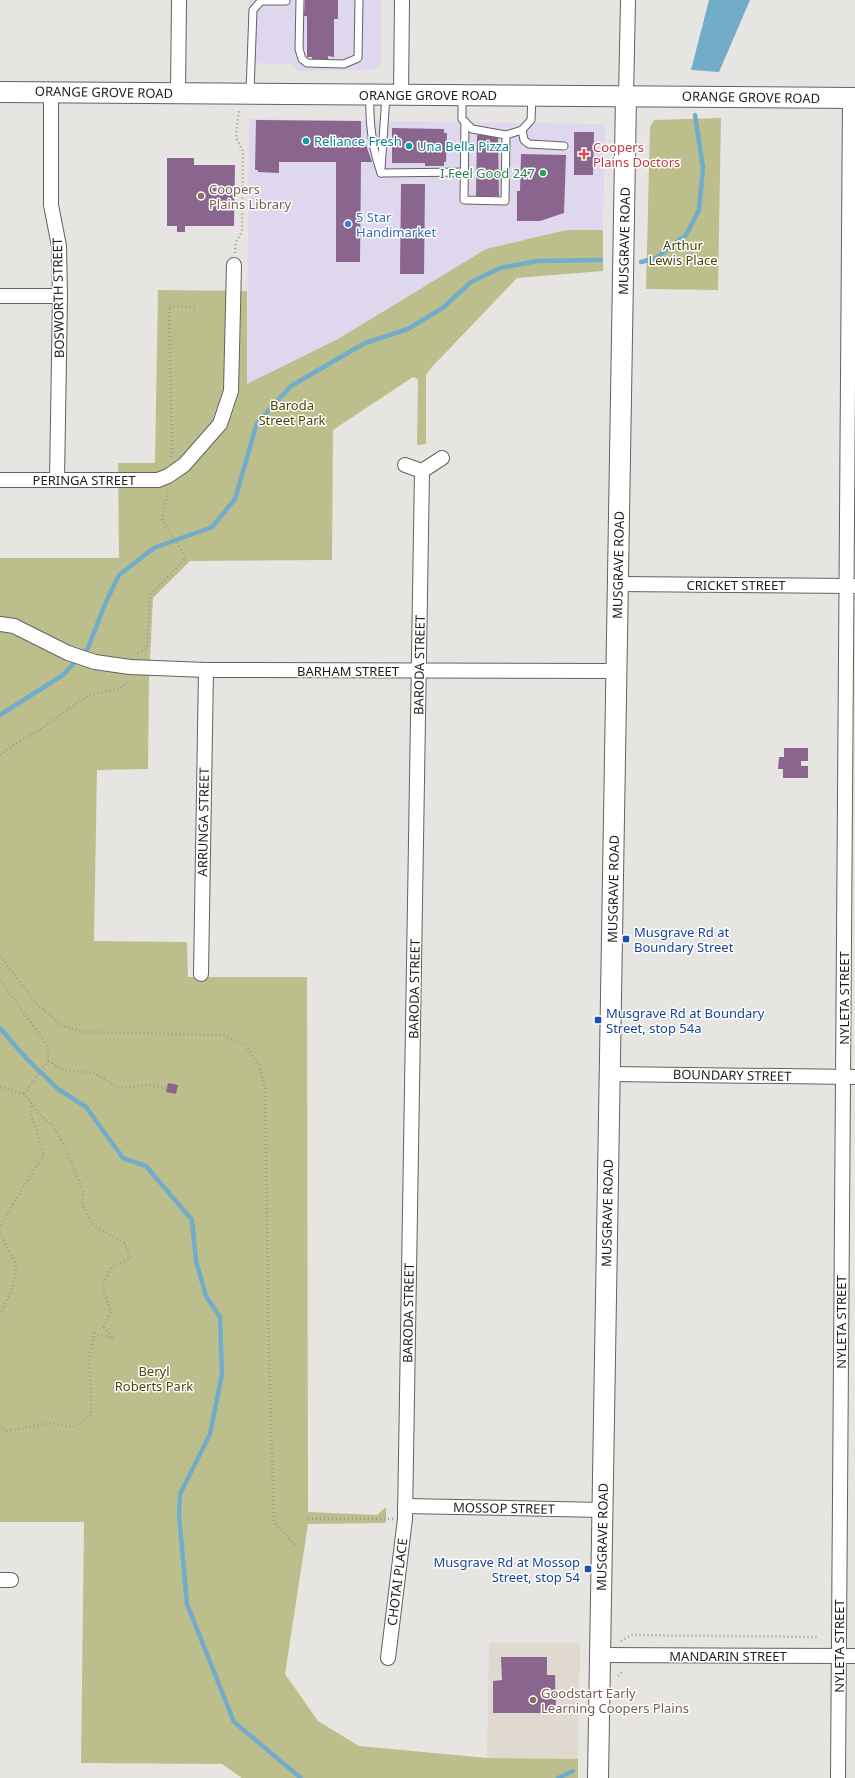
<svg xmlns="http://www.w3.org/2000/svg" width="855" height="1778" font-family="'Noto Sans',sans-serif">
<rect width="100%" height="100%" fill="#e7e5e2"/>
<g fill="#ded7ed">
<path d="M 249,0 L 382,0 L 382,59 L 379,67 L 370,70 L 298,71 L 292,64 L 248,63 Z"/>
<path d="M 249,119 L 605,124 L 603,230 L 567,230 L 247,384 Z"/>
</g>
<path fill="#e0d9d0" d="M 489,1643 L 580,1643 L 578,1759 L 487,1758 Z"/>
<g fill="#bcbf8b">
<path d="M 721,118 L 718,290 L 646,289 L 650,127 L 654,120 Z"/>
<path d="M 567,230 L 603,230 L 603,271 L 517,278 L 432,367 L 426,375 L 426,444 L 417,445 L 418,379 L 413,377 L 333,430 L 332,560 L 190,561 L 153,598 L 149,680 L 148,769 L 97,770 L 94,941 L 187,942 L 188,977 L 307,977 L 308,1512 L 377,1515 L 386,1507 L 386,1523 L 308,1524 L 285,1674 L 318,1721 L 359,1746 L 487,1758 L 578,1759 L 578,1778 L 242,1778 L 222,1764 L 81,1763 L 84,1522 L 0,1522 L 0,558 L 119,558 L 118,463 L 155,463 L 158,290 L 247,291 L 247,384 L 338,339 L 486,249 Z"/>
</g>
<path fill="#72acc9" d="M 709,0 L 750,0 L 719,72 L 691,70 Z"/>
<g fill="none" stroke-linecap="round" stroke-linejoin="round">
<g stroke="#72acc9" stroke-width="4.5">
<path d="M 641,262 L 656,258 L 686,235 L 699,210 L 703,168 L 695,115"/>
<path d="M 0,715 L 63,675 L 88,648 L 105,604 L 119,575 L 154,548 L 212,527 L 235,499 L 257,423 L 291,386 L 365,343 L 408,329 L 444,307 L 471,282 L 500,268 L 537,261 L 601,260"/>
<path d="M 0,1028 L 26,1058 L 58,1089 L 86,1107 L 123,1158 L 146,1166 L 192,1220 L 196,1261 L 206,1296 L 220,1317 L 222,1374 L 210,1434 L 180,1494 L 179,1515 L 187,1604 L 234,1722 L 301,1778"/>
<path d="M 558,1778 L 573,1771"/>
</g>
</g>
<g fill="#8a658d">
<path d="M 305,0 L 338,0 L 338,19 L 334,19 L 334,57 L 328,56 L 328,59 L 312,59 L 312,57 L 307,57 L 307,16 L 304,16 Z"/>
<path d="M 256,120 L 361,121 L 361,142 L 365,142 L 372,162 L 361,162 L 360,262 L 336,262 L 336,162 L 279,162 L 279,173 L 258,172 L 258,170 L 255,170 Z"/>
<path d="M 392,128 L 444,129 L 444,133 L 447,133 L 446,162 L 444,162 L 444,166 L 425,166 L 425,163 L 392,163 Z"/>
<path d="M 574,132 L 594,132 L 593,175 L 574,175 Z"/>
<path d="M 477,135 L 498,135 L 499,196 L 476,196 Z"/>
<path d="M 521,154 L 566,155 L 564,213 L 540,221 L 517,221 L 517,191 L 520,191 Z"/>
<path d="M 167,158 L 194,158 L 194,165 L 235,165 L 234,226 L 185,226 L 185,232 L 177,232 L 177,226 L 167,226 Z"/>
<path d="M 401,184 L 425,184 L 424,274 L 400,274 Z"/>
<path d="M 784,748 L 808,748 L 808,761 L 801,761 L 801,766 L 808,766 L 808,778 L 783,778 L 783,769 L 778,769 L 779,757 L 784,757 Z"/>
<path d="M 168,1083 L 178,1085 L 176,1094 L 166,1092 Z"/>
<path d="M 501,1657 L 547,1657 L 547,1675 L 555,1675 L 556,1713 L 493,1713 L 493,1681 L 502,1680 Z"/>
</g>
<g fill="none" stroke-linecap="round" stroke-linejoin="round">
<defs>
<g id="lane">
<path d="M 300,0 L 299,49 L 302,59 L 307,63 L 344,64 L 358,58 L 359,0"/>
<path d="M 250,92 L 253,10 L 261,1 L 286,1"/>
<path d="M 370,95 C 369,122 372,148 381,173"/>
<path d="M 462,96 L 462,119 L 472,129 L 506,135 L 522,130 L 531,120 L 532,96"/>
<path d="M 465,122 L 464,200 L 505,201 L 506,135"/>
<path d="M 522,130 L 524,140 L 529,144 L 564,146"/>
<path d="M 381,169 L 386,96"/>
<path d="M 381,173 L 465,172"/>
</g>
<g id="street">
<path d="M 51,92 L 51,205 L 59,246 L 60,296 L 57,480"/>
<path d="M 178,93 L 179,0"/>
<path d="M 401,95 L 402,0"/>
<path d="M 626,96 L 628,0"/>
<path d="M 0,296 L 60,296"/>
<path d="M 405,465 L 422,471 L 442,458"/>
<path d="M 0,480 L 158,480 L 168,476 L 184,465 L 220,424 L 231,391 L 234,265"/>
<path d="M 618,584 L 855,586"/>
<path d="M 0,624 L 14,626 L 68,653 L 95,662 L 130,667 L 206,670 L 617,671"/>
<path d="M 201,974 L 206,670"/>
<path d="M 610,1074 L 855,1077"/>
<path d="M 405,1506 L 603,1510"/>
<path d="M 0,1580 L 11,1580"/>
<path d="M 600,1655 L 855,1656"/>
<path d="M 388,1658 L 405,1519 L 422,471"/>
<path d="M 838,1778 L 850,98"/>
</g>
<g id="secondary">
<path d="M 0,92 L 855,98"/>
<path d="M 598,1778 L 626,96"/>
</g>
</defs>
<use href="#lane" stroke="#646260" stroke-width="9"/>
<use href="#street" stroke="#646260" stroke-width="16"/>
<use href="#secondary" stroke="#646260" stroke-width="22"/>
<g stroke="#9c9b98" stroke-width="2.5" stroke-dasharray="1 3" stroke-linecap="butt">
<path d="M 235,253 L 236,242 L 242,231 L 243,151 L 236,138 L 239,109"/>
<path d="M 171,457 L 172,451 L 169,306 L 196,307"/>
<path d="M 138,653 L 147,648 L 150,595 L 186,558 L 162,520 L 168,491"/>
<path d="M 0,755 C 15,743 31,735 47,725 C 61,715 74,703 91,695 C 103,690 122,693 129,680"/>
<path d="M 0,956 L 36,1003 L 63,1026 L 84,1032 L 224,1035 L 245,1045 L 259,1065 L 265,1088 L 269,1356 L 274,1522 L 297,1547"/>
<path d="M 0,980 L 48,1046 L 48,1061 L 24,1094"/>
<path d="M 48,1061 L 64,1070 L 94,1073 L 119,1088 L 146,1085 L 167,1088"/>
<path d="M 0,1087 L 24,1094 L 31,1101 L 38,1113 L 54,1127 L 67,1152 L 83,1191 L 83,1206 L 92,1224 L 124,1243 L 131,1258 L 111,1267 L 102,1287 L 111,1311 L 104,1327 L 114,1339 L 94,1333 L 89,1360 L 92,1414 L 73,1427 L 51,1423 L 8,1431 L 0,1427"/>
<path d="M 0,1225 L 44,1154 L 31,1114 L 31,1102"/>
<path d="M 0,1233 L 16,1264 L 13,1287 L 0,1315"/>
<path d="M 308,1519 L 393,1519"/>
<path d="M 621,1641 L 632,1635 L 819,1637"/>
<path d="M 618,1676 L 623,1671"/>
</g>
<use href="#lane" stroke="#fff" stroke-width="7"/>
<use href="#street" stroke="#fff" stroke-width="14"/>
<use href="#secondary" stroke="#fff" stroke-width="20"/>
</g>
<g fill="#0f9aa8" stroke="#fff" stroke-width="1.5">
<circle cx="306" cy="141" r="4"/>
<circle cx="409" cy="146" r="4"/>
</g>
<path fill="#e0444e" stroke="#fff" stroke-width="1.5" d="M582 148h4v4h4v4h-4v4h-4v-4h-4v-4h4z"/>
<circle fill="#2e9e5b" stroke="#fff" stroke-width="1.5" cx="543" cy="173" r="4"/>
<g fill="#8d6e63" stroke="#fff" stroke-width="1.5">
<circle cx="201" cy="196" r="4"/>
<circle cx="533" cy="1700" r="4"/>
</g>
<circle fill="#3f7fe0" stroke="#fff" stroke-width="1.5" cx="348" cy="224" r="4"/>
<g fill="#1a4fb4" stroke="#fff" stroke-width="1.5">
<rect x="622" y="935" width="8" height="8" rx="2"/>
<rect x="594" y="1016" width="8" height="8" rx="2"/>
<rect x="584" y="1565" width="8" height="8" rx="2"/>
</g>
<g text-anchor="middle" stroke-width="3" stroke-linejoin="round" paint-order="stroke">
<g font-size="13" fill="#1e1d1c" stroke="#fff">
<text transform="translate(104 92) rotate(1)" y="5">ORANGE GROVE ROAD</text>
<text x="428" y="100">ORANGE GROVE ROAD</text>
<text transform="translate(751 97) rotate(1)" y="5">ORANGE GROVE ROAD</text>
<text transform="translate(624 241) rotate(-89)" y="5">MUSGRAVE ROAD</text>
<text transform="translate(58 298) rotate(-91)" y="5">BOSWORTH STREET</text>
<text x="84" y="485">PERINGA STREET</text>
<text transform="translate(618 565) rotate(-89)" y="5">MUSGRAVE ROAD</text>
<text x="736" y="590">CRICKET STREET</text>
<text transform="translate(419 665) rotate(-89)" y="5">BARODA STREET</text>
<text x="348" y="676">BARHAM STREET</text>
<text transform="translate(203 822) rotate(-89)" y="5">ARRUNGA STREET</text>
<text transform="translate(613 889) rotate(-89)" y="5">MUSGRAVE ROAD</text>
<text transform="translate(414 989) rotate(-89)" y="5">BARODA STREET</text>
<text transform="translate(844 998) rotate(-90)" y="5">NYLETA STREET</text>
<text transform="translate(732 1075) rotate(1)" y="5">BOUNDARY STREET</text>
<text transform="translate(607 1213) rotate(-89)" y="5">MUSGRAVE ROAD</text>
<text transform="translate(408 1313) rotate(-89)" y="5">BARODA STREET</text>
<text transform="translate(841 1322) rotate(-90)" y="5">NYLETA STREET</text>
<text transform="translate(504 1508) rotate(1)" y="5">MOSSOP STREET</text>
<text transform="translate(602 1537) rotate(-89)" y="5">MUSGRAVE ROAD</text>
<text transform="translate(397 1582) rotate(-83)" y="5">CHOTAI PLACE</text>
<text transform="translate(839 1646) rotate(-90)" y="5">NYLETA STREET</text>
<text x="728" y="1661">MANDARIN STREET</text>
</g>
<g font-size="13" fill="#0d838f" stroke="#fff" text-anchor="start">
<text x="314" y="146">Reliance Fresh</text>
<text x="417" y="151">Una Bella Pizza</text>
</g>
<g font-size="13" fill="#be3a42" stroke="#fff" text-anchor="start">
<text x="593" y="152">Coopers<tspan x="593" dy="15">Plains Doctors</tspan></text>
</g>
<g font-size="13" fill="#27864d" stroke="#fff" text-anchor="end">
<text x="535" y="178">I Feel Good 247</text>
</g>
<g font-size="13" fill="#785e54" stroke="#fff" text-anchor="start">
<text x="209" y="194">Coopers<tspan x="209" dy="15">Plains Library</tspan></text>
<text x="541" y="1698">Goodstart Early<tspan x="541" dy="15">Learning Coopers Plains</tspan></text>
</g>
<g font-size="13" fill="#366cbe" stroke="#fff" text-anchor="start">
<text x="356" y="222">5 Star<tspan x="356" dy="15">Handimarket</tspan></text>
</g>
<g font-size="13" fill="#474803" stroke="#fff">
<text x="683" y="250">Arthur<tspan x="683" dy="15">Lewis Place</tspan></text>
<text x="292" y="410">Baroda<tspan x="292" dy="15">Street Park</tspan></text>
<text x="154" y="1376">Beryl<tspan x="154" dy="15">Roberts Park</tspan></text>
</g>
<g font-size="13" fill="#164399" stroke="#fff" text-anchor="start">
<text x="634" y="937">Musgrave Rd at<tspan x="634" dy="15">Boundary Street</tspan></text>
<text x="606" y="1018">Musgrave Rd at Boundary<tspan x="606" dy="15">Street, stop 54a</tspan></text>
<text x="580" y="1567" text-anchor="end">Musgrave Rd at Mossop<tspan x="580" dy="15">Street, stop 54</tspan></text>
</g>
</g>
</svg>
